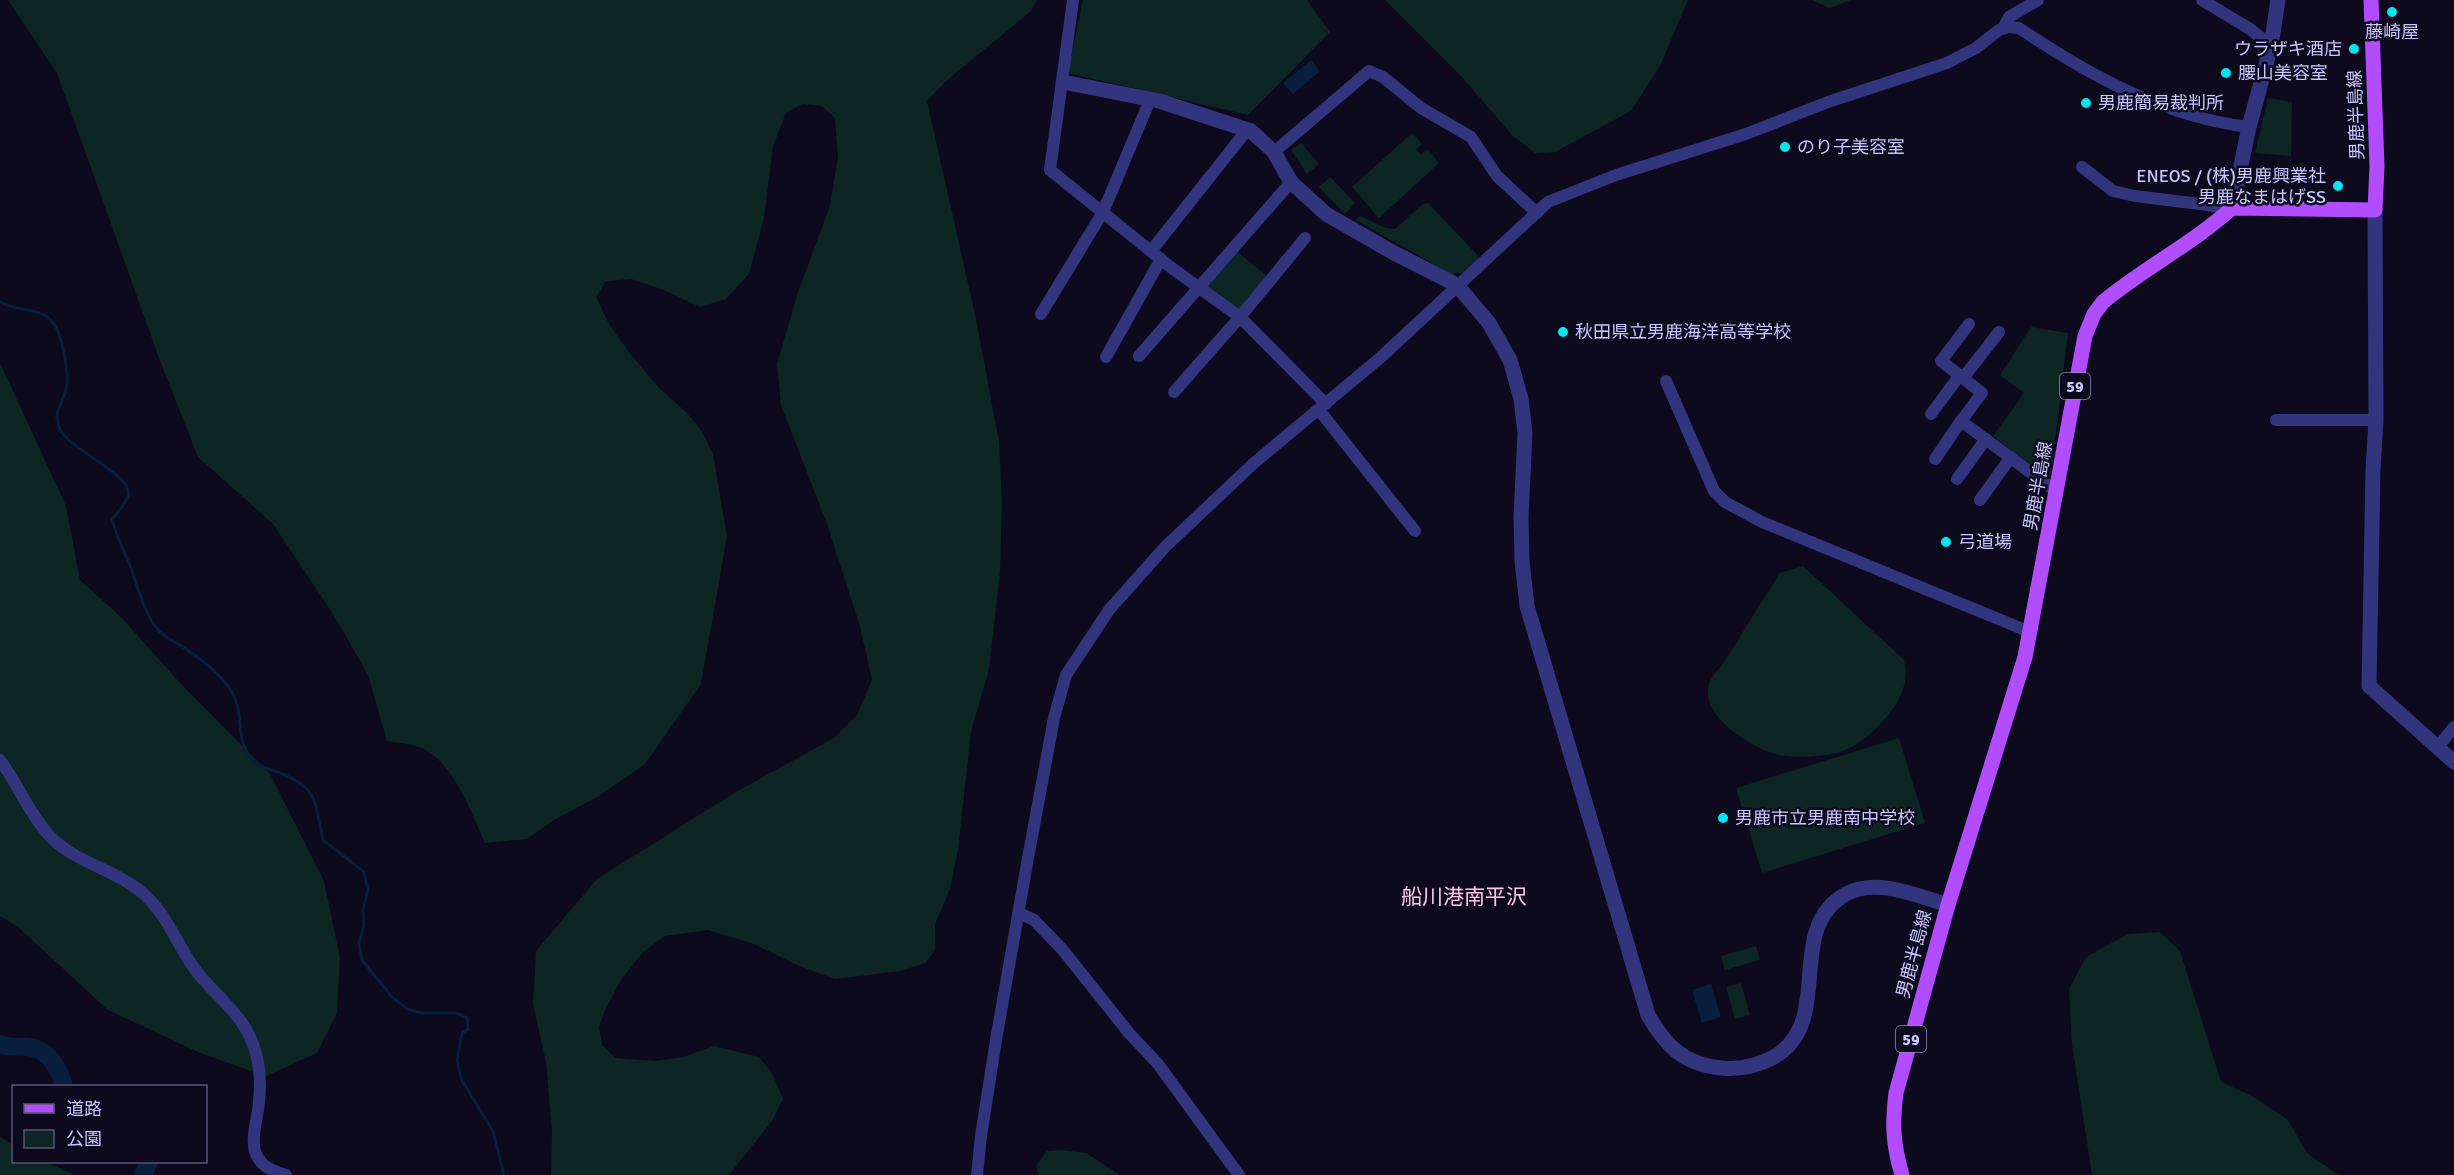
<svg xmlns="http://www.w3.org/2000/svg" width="2454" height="1175" font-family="Signika,'Noto Sans JP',sans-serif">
<rect width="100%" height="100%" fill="#0c0a1c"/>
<g fill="#0d2624">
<path d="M 8,0 L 1037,0 L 1031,11 L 946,81 L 927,101 L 976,319 L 999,442 L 1002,502 L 1000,571 L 989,670 L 971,731 L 958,850 L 950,889 L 935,924 L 935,950 L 925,963 L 900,971 L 835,979 L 799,966 L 754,944 L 708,930 L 665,936 L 642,953 L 621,980 L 605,1010 L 599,1027 L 602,1045 L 616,1058 L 655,1061 L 683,1057 L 714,1046 L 759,1057 L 772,1073 L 783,1099 L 772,1121 L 729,1175 L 551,1175 L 552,1131 L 546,1062 L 533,1004 L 536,951 L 597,879 L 734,793 L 834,738 L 857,715 L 872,680 L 860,626 L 827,524 L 781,405 L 777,364 L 798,292 L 830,206 L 838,157 L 835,118 L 822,106 L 802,104 L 786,113 L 773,146 L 764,218 L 749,274 L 726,299 L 700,307 L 664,290 L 631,279 L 606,281 L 596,297 L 609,324 L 628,351 L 659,388 L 686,412 L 701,430 L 713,454 L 727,536 L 701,684 L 645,764 L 599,796 L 554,820 L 527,839 L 485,843 C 471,812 455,766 424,749 C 414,744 398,743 387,741 L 368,675 L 335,617 L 273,524 L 198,457 L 159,358 L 57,73 Z"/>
<path d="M 1083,0 L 1307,0 L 1330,32 L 1248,115 L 1068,73 Z"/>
<path d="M 1385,0 L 1688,0 L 1660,66 L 1631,111 L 1555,152 L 1535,153 L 1512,135 L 1462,77 Z"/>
<path d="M 1812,0 L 1851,0 L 1830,8 Z"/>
<path d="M 2268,98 L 2292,102 L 2291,156 L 2255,153 Z"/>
<path d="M 1412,133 L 1422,144 L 1416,150 L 1421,155 L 1428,149 L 1439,163 L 1379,218 L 1352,187 Z"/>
<path d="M 1301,143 L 1319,164 L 1307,174 L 1291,150 Z"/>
<path d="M 1330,177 L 1355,203 L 1345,214 L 1319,187 Z"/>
<path d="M 1428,203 L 1479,257 L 1467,272 L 1451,274 L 1356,220 L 1360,216 L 1386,228 L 1395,229 L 1423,204 Z"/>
<path d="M 1235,250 L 1267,276 L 1238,312 L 1204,285 Z"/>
<path d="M 2031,327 L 2068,333 L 2050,481 L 1993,436 L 2024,393 L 2000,375 Z"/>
<path d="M 0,363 L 66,506 L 80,580 L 121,617 L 181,684 L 270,774 L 324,881 L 340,958 L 337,1013 L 317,1053 L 266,1076 L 200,1053 L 108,1010 L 18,927 L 0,916 Z"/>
<path d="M 1803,566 L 1904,660 C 1909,680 1902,698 1889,714 C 1877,729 1861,744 1843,751 C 1826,757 1792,759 1775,754 C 1751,747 1704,718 1708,688 C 1709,679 1717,671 1722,665 L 1780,573 Z"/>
<path d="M 1899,738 L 1925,823 L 1762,873 L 1736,788 Z"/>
<path d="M 2160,932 L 2180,951 L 2221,1082 L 2252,1096 L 2287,1119 L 2308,1154 L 2339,1175 L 2092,1175 L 2072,1044 L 2069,989 L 2086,957 L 2128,934 Z"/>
<path d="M 1756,946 L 1760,960 L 1725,970 L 1721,956 Z"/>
<path d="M 1741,983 L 1750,1015 L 1735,1019 L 1726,987 Z"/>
<path d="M 0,1137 L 13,1145 L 14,1162 L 46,1162 L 75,1175 L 0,1175 Z"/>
<path d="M 1062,1150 L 1086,1153 L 1120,1175 L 1039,1175 L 1036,1166 L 1047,1151 Z"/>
</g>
<g fill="#081f3d">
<path d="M 1311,60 L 1320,71 L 1293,94 L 1283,83 Z"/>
<path d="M 1711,984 L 1721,1017 L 1702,1023 L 1692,990 Z"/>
</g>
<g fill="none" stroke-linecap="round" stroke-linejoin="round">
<path stroke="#081f3d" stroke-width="3" d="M 0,302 C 16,312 42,306 54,324 C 62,335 70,377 66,390 C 62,404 52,413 60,429 C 71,452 134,474 128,496 C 125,505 118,512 112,519 C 116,535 122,546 128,561 C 138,584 143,614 160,632 C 166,638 176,642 183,647 C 202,660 225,676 235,698 C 243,717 236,742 252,759 C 260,767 269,769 280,773 C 320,789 314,802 323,840 L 364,872 L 368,890 L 363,910 L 364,925 L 359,943 L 362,960 L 392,997 L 407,1009 L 422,1013 L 457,1013 L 467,1018 L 468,1029 L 462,1033 L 457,1060 L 461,1079 L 493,1131 L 504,1175"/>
<g stroke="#081f3d" stroke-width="18">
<path d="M 0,1044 C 10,1048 18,1046 28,1047 C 49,1049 59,1069 64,1086"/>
<path d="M 143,1175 L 149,1162"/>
</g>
<g stroke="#32347e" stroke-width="12">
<path d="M 1073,0 L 1050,170 L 1173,269 L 1240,317 L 1326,404"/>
<path d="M 2202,0 L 2250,29 L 2271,46"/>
<path d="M 2003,28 L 2009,17 L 2038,0"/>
<path d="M 1274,152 L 1369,71 L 1383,77 L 1421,108 L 1471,137 L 1497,176 L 1537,213"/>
<path d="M 2082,167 L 2113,191 L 2135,196 L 2232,208"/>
<path d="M 1151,251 L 1247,130"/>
<path d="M 1041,314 L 1103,212 L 1150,100"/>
<path d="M 1969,324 L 1941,361 L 1982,393 L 1961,421 L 2057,492"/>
<path d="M 1139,356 L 1291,182"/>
<path d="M 1106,357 L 1161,259"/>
<path d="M 1963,378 L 1999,332"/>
<path d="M 1666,381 L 1714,491 L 1725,502 L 1762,522 L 2030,632"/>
<path d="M 1174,392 L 1240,317 L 1305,238"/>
<path d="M 1319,410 L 1415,531"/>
<path d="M 1931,414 L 1960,375"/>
<path d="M 2276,420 L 2376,420"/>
<path d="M 1935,459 L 1961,421"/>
<path d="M 1957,479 L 1986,439"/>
<path d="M 1980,500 L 2011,457"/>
<path d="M 2437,748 L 2454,727"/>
<path d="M 0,760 C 17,783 28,811 47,833 C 72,862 110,867 139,890 C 168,913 176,945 197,972 C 211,990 229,1004 242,1023 C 258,1046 262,1074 259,1102 C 258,1118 249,1141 257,1156 C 263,1168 274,1171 286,1175"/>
<path d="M 1019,913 L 1034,920 L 1062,949 L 1129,1033 L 1158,1064 L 1239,1175"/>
<path d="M 977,1175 L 981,1136 L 996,1040 L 1028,858 L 1054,718 L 1066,675 L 1109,610 L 1165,547 L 1254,463 L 1380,358 L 1548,202 L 1616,175 L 1746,134 L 1828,102 L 1947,63 L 1976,48 L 1999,30 L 2008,27 L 2019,28 C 2089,75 2164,117 2249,127"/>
</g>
<g stroke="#32347e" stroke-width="15">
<path d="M 1063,82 L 1159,101 L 1251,131 L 1274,152 L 1291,182 L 1326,214 L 1394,253 L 1457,285 L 1467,297 L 1489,323 L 1510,360 L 1521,399 L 1525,433 L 1521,517 L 1522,561 L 1527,606 L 1648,1015 C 1666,1046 1683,1064 1721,1068 C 1740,1070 1757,1066 1774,1057 C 1836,1021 1783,929 1846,894 C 1876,877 1917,896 1948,905"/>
<path d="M 2232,208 L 2249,127 L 2271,46 L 2278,0"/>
<path d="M 2375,210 L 2376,420 L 2373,470 L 2369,686 L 2454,762"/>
</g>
<path stroke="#b14cff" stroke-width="15" d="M 1902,1175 C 1893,1144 1892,1125 1896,1093 L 1948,905 L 2025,657 L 2085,336 L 2094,314 L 2103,302 C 2144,268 2192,244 2232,208 L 2375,210 L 2377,166 L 2371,0"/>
</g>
<g fill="#00e7f0" stroke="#0c0a1c" stroke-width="2">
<circle cx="2392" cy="12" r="6"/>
<circle cx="2354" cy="49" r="6"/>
<circle cx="2226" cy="73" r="6"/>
<circle cx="2086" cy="103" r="6"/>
<circle cx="1785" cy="147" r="6"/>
<circle cx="2338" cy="186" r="6"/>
<circle cx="1563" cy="332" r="6"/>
<circle cx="1946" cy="542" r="6"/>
<circle cx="1723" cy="818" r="6"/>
</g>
<g text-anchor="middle" stroke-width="5" stroke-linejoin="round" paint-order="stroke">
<g fill="#0c0a1c" stroke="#908dbb" stroke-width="1.5">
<rect x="2060" y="373" width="30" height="26" rx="4.5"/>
<rect x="1896" y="1026" width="30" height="26" rx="4.5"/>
</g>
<g font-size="16" font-weight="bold" fill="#c8c5ff">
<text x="2075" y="392">59</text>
<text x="1911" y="1045">59</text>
</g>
<g font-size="18" fill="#c8c5ff" stroke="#0c0a1c" text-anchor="start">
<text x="2392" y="38" text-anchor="middle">藤崎屋</text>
<text x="2342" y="55" text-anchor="end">ウラザキ酒店</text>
<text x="2238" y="79">腰山美容室</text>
<text x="2098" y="109">男鹿簡易裁判所</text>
<text x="1797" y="153">のり子美容室</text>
<text x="2326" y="182" text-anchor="end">ENEOS / (株)男鹿興業社<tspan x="2326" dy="21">男鹿なまはげSS</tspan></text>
<text x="1575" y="338">秋田県立男鹿海洋高等学校</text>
<text x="1958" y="548">弓道場</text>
<text x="1735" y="824">男鹿市立男鹿南中学校</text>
</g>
<g font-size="18" fill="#c8c5ff" stroke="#0c0a1c">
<text transform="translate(2356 115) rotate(-92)" y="6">男鹿半島線</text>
<text transform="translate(2038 486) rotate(-80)" y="6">男鹿半島線</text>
<text transform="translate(1914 954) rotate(-75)" y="6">男鹿半島線</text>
</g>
<g font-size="21" fill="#ffc7ee" stroke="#0c0a1c">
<text x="1464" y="904">船川港南平沢</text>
</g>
</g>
<rect x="12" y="1085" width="195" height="78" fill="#0c0a1c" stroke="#575577" stroke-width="1.5"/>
<rect x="24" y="1104" width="30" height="9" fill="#b14cff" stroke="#575577" stroke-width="1.5"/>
<text x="66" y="1115" font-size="18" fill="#c8c5ff">道路</text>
<rect x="24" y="1130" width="30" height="18" fill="#0d2624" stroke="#575577" stroke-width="1.5"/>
<text x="66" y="1145" font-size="18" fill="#c8c5ff">公園</text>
</svg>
